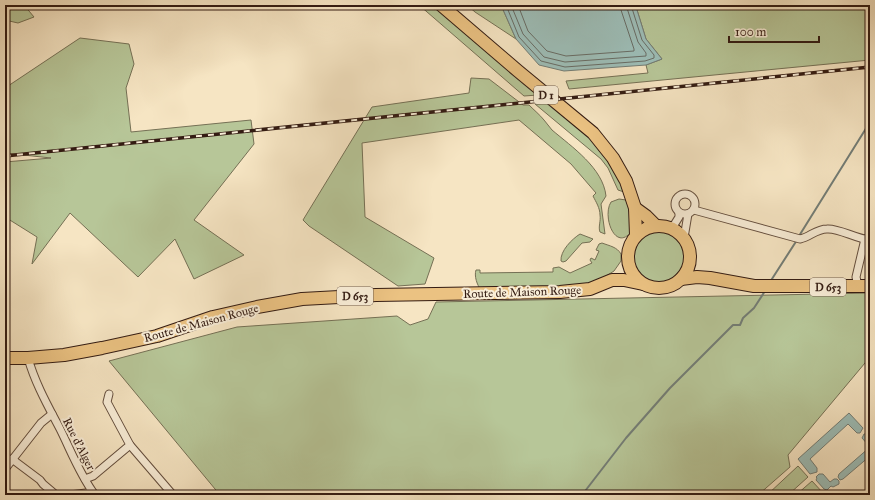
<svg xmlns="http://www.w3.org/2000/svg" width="875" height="500" font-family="'IM FELL Great Primer',serif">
<rect width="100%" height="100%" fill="#f6e5c3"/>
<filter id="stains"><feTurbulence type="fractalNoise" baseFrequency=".005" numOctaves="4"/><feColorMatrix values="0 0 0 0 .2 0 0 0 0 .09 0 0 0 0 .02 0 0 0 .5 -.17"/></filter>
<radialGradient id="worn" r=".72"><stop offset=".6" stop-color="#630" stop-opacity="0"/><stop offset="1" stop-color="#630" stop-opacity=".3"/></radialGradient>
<g fill="#b7c698" stroke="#757055">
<path d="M 5,5 L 24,5 L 34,17 L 18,23 L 5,20 Z"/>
<path d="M 419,5 L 435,5 L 536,91 L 538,95 L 524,96 Z"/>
<path d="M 467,5 L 501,5 L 516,39 L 475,12 Z"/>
<path d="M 634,5 L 681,5 L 683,7 L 685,5 L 870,5 L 870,60 L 569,89 L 566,81 L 648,73 L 646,65 L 662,59 L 646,39 L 637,10 Z"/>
<path d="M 80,38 L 129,44 L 134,64 L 126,88 L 131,132 L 251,120 L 254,144 L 194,220 L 244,255 L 194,279 L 175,239 L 138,277 L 70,213 L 32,264 L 37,237 L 5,217 L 5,162 L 51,158 L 5,153 L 5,88 Z"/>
<path d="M 471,78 L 489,79 L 523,105 L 529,105 C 534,110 540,115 544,120 C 547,123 549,127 552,130 C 572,147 603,168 606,196 L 601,204 L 605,234 L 600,232 C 598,227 601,221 600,215 C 600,208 596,202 593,196 L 596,193 L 571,164 L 519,120 L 362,143 L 365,217 L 434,258 L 425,284 L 398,286 L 309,226 L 303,220 L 372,107 L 469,93 Z"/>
<path d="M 548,103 C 568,119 594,137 608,158 C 615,169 620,180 624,192 L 618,190 L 608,168 L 601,159 L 535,104 Z"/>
<path d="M 619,199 L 626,200 L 630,208 L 631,232 C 615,252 602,216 611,202 Z"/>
<circle cx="657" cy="256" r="28"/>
<path d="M 580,234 L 593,239 L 590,242 L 582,243 L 566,261 L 563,262 L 561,261 C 560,251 572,239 580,234 Z"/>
<path d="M 602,243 C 610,246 617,247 621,254 L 621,261 L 614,271 L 603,278 L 582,286 L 481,290 C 477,285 474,276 476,270 L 480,270 L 480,273 L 553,272 L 553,268 L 559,267 L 570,273 L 592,263 L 590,260 L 591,258 L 595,260 L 599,251 L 596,250 L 599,244 Z"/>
<path d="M 870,293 L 870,357 L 788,455 L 790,467 L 758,495 L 220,495 L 109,361 L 237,327 L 397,316 L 410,325 L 428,319 L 436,302 Z"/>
<path d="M 798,466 L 808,477 L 788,495 L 767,495 Z"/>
<path d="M 812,481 L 824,494 L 796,495 Z"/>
</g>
<g fill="#9dbeb8" stroke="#737d76">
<path d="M 501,5 L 634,5 L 637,10 L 646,39 L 662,59 L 646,65 L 564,71 L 539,65 L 516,39 Z"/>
<path d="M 849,413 L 863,428 L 860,433 L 857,433 L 848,424 L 810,459 L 817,468 L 817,472 L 810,474 L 798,459 Z"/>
<path d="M 864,434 L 867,434 L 870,438 L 870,456 L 843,479 L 840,480 L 838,477 L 839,474 L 870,447 L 862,438 Z"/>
<path d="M 819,474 L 823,474 L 830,482 L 834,479 L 837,479 L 839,481 L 839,484 L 833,487 L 831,486 L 827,490 L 824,489 L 816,480 L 817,478 L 816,477 Z"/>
</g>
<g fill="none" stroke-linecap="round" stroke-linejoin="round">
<g stroke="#686c65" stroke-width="1">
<path d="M 506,5 L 519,37 L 541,61 L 565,67 L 645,61 L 654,58 L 654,55 L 642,40 L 631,5"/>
<path d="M 511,5 L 523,34 L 544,57 L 565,62 L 646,56 L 646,53 L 638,42 L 626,5"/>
<path d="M 518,5 L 528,31 L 547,51 L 566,56 L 634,51 L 634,49 L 621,10 L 620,5"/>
</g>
<g stroke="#737d76" stroke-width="2">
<path d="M 799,236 L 870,122"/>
<path d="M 770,282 L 797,240"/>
<path d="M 582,495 L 626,438 L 670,388 L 733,325 L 740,325 L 743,318 L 754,308 L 765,291"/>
</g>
<defs>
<g id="minor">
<circle cx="685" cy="204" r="10"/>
<path d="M 694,210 L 800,239 C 810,237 816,229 827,229 C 839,228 856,239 870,240"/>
<path d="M 669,227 L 674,225 L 679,217 L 679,213"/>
<path d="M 684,238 L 688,214"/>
<path d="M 858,286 L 856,277 L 865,239"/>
<path d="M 28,358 C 35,383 48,406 60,429 C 71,451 80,475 95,495"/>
<path d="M 130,445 L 173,495"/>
<path d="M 12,459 L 40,480 L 43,484 L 56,495"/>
<path d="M 5,469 L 41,423 L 52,414"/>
<path d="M 85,479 L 93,476 L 130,445 L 107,402 L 109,394"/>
<path d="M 70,495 L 86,493"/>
</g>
<g id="primary">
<path d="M 441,5 L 518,71 L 593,133 L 613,158 L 626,181 L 635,208 L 636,235"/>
<path d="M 635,208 L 646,216 L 656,226"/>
<circle cx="659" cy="257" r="31"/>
<path d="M 681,279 L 697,277 L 710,278 L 754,286 L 870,286"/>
<path d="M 5,358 L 28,358 L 64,355 L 102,348 L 157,336 L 213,317 L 257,307 L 302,299 L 376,295 L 560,292 L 590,289 L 612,280 L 624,280 L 643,284"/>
</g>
</defs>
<use href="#minor" stroke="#644e3e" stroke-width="9"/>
<use href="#primary" stroke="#331b12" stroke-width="14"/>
<use href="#minor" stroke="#f9eed8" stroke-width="7"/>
<use href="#primary" stroke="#ebc282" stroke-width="12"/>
<defs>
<path id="rail" d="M 5,156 L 870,67"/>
</defs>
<use href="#rail" stroke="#331b12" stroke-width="3.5"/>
<use href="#rail" stroke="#f9eed8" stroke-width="2" stroke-dasharray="6" stroke-linecap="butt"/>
</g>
<g text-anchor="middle" stroke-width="4" stroke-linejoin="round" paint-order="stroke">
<g fill="#f9eed8" stroke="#6e5a4d" stroke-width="1">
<rect x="534" y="86" width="24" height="18" rx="3"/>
<rect x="810" y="278" width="36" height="18" rx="3"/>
<rect x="337" y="287" width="36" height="18" rx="3"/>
</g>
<g font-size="11" font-weight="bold" fill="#331b12">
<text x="546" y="99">D 1</text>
<text x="828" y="291">D 653</text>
<text x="355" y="300">D 653</text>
</g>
<g font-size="12" fill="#331b12" stroke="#f9eed8">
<text transform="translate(522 292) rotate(-2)" y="4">Route de Maison Rouge</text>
<text transform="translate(201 323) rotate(-15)" y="4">Route de Maison Rouge</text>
<text transform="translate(79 444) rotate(63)" y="4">Rue d'Alger</text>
</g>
</g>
<rect width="875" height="500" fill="none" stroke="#f6e5c3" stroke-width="20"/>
<rect x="6" y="6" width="863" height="488" fill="none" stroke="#331b12" stroke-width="2"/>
<rect x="10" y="10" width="855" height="480" fill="none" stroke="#331b12"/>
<path d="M729 36v6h90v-6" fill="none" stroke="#331b12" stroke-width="2"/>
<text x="735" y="36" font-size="12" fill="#331b12" stroke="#f9eed8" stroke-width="3" paint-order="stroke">100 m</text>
<rect width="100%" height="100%" filter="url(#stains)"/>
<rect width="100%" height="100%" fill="url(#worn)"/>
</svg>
